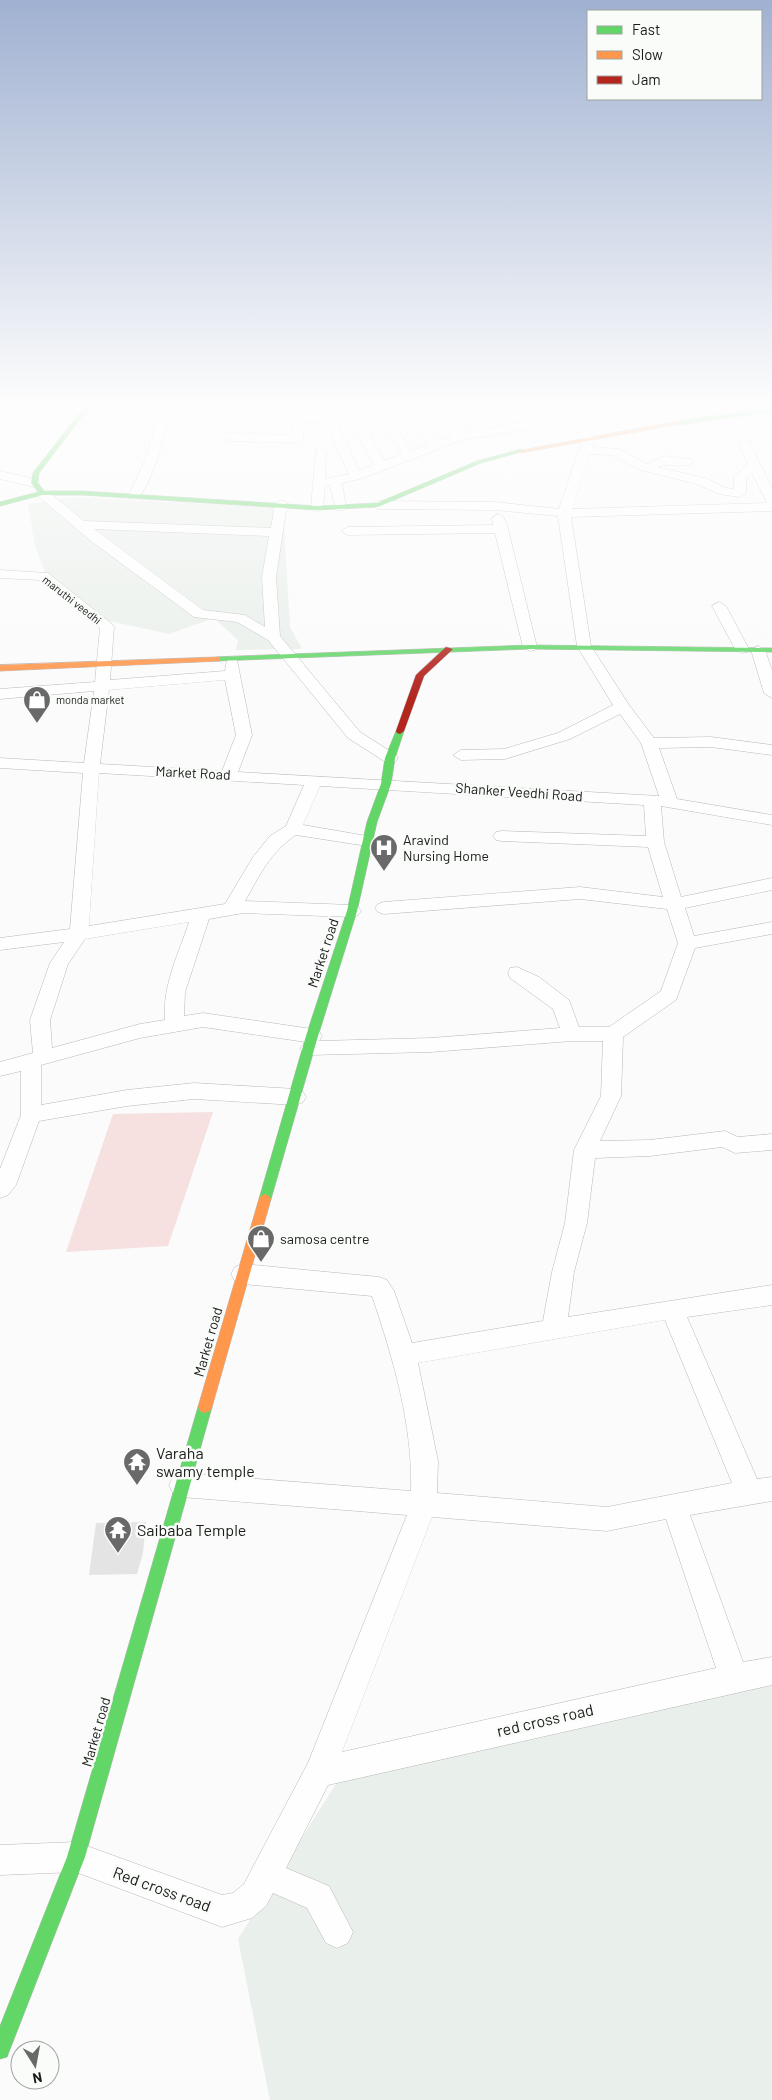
<svg xmlns="http://www.w3.org/2000/svg" width="772" height="2100" font-family="Barlow,sans-serif">
<rect width="100%" height="100%" fill="#fafbfa"/>
<g fill="#e9efea">
<path d="M 74,497 L 283,508 L 290,627 L 302,649 L 236,650 L 238,640 L 214,618 L 169,634 L 105,620 L 46,574 L 35,546 L 28,504 Z"/>
<path d="M 772,1685 L 772,2100 L 270,2100 L 238,1939 L 351,1760 Z"/>
</g>
<g fill="#f6e0e0">
<path d="M 105,403 L 196,403 L 102,410 Z"/>
<path d="M 213,1112 L 168,1246 L 66,1252 L 113,1114 Z"/>
</g>
<path fill="#e3e4e3" d="M 146,1522 L 143,1553 L 137,1574 L 89,1575 L 96,1523 Z"/>
<g fill="none" stroke-linecap="round" stroke-linejoin="round">
<defs>
<g id="street">
<path d="M 315,403 L 327,403 L 359,470 L 374,465 L 341,403 L 353,403 L 384,461 L 402,454 L 369,403 L 381,403 L 412,451 L 428,445 L 398,403 L 410,403 L 437,441 L 452,436 L 429,403 L 441,403 L 462,433 L 475,431 L 455,403 L 467,403 L 485,429 L 504,426 L 487,403 L 499,403 L 514,424 L 641,403 L 669,403 L 663,406 L 576,421 L 595,437 L 592,447 L 620,449 L 647,464 L 664,456 L 691,459 L 693,462 L 691,465 C 680,467 669,462 657,467 L 705,478 L 726,488 L 734,489 L 734,477 L 748,464 L 739,444 L 745,440 L 749,441 L 772,488 L 772,511 L 571,517 L 591,646 L 629,705 L 654,738 L 711,737 L 772,745 L 772,755 L 711,747 L 659,748 L 677,799 L 772,815 L 772,825 L 661,806 L 664,842 L 681,897 L 772,878 L 772,890 L 685,908 L 694,936 L 772,922 L 772,934 L 695,948 L 676,1000 L 623,1037 L 621,1096 L 600,1141 L 650,1140 L 725,1131 L 738,1137 L 772,1134 L 772,1150 L 735,1153 L 722,1147 L 650,1156 L 595,1158 L 587,1223 L 574,1272 L 568,1317 L 772,1285 L 772,1305 L 687,1317 L 757,1479 L 772,1477 L 772,1501 L 690,1515 L 743,1662 L 772,1657 L 772,1685 L 328,1785 L 286,1868 L 329,1886 L 353,1932 L 348,1943 L 337,1948 L 326,1943 L 307,1908 L 273,1893 L 266,1906 L 252,1918 L 222,1927 L 76,1872 L 0,1875 L 0,1845 L 76,1842 L 222,1895 L 233,1893 L 244,1884 L 308,1763 L 407,1515 L 182,1497 L 173,1493 L 169,1485 L 173,1477 L 182,1473 L 411,1491 C 413,1425 393,1358 372,1296 L 243,1284 L 235,1281 L 231,1274 L 235,1267 L 243,1264 L 379,1277 L 387,1280 L 394,1291 L 412,1343 L 543,1321 L 552,1272 L 565,1223 L 574,1150 L 601,1096 L 603,1041 L 572,1041 L 431,1052 L 310,1055 L 303,1053 L 300,1048 L 306,1042 L 203,1027 L 140,1038 L 41,1065 L 41,1105 L 127,1090 L 194,1083 L 296,1089 L 303,1092 L 306,1097 L 303,1102 L 296,1105 L 194,1099 L 127,1106 L 39,1121 L 16,1185 L 8,1195 L 0,1198 L 0,1169 L 21,1115 L 21,1071 L 0,1076 L 0,1062 L 33,1053 L 30,1020 L 50,963 L 64,942 L 0,950 L 0,938 L 70,929 L 83,773 L 0,768 L 0,758 L 84,763 L 94,691 L 0,699 L 0,689 L 95,682 L 100,628 L 39,580 L 0,578 L 0,570 L 48,573 L 112,624 L 114,627 L 110,680 L 225,671 L 227,660 L 237,660 L 252,735 L 238,772 L 659,796 L 641,743 L 620,714 L 570,739 L 505,759 L 461,760 L 453,755 L 461,750 L 504,749 L 558,733 L 613,705 L 577,646 L 558,516 L 495,510 L 378,509 L 372,505 L 378,501 L 495,502 L 559,509 L 583,438 L 565,423 L 462,440 L 360,479 L 342,483 L 346,507 L 344,510 L 336,510 L 330,485 L 325,486 L 323,508 L 317,512 L 311,508 L 316,449 L 320,448 L 326,452 L 325,479 L 349,474 L 325,422 L 304,422 L 303,439 L 297,443 L 228,441 L 222,437 L 228,433 L 291,435 L 293,422 L 168,421 C 164,436 149,495 135,499 L 129,495 L 146,458 L 157,421 L 79,420 L 73,417 L 79,414 L 321,415 ZM 589,454 L 613,455 L 640,470 L 697,484 L 719,494 L 740,497 L 746,493 L 746,478 L 752,473 L 767,503 L 572,509 ZM 225,680 L 236,735 L 222,771 L 100,764 L 109,690 ZM 99,773 L 304,785 L 286,826 L 270,836 L 253,857 L 225,904 L 89,926 ZM 320,786 L 644,805 L 646,836 L 502,831 L 496,832 L 493,836 L 496,840 L 502,841 L 648,847 L 663,897 L 580,887 L 384,902 L 378,904 L 375,908 L 378,912 L 384,914 L 580,899 L 667,909 L 678,943 L 661,991 L 609,1027 L 579,1027 L 569,1000 L 539,977 L 517,967 L 510,968 L 508,973 L 510,978 L 553,1009 L 560,1028 L 431,1038 L 319,1041 L 322,1036 L 319,1031 L 312,1029 L 203,1013 L 184,1016 L 185,992 L 209,919 L 243,913 L 352,917 L 358,915 L 361,911 L 358,907 L 352,905 L 245,901 C 259,876 271,851 296,835 L 367,846 L 373,845 L 376,841 L 373,837 L 367,836 L 303,825 ZM 189,922 C 179,953 162,986 165,1020 L 140,1024 L 52,1048 L 50,1020 L 68,964 L 85,939 ZM 665,1320 L 732,1483 L 607,1507 L 437,1493 L 438,1461 L 418,1363 ZM 432,1517 L 607,1531 L 666,1519 L 716,1668 L 342,1752 Z"/>
<path d="M 560,404 L 564,405 L 564,409 L 529,414 L 523,411 L 529,408 Z"/>
<path d="M 0,471 L 38,480 L 40,483 L 34,487 L 0,479 Z"/>
<path d="M 42,489 L 46,490 L 84,521 L 271,528 L 275,504 L 281,500 L 285,501 L 287,504 L 276,577 L 280,636 L 360,732 L 396,755 L 398,758 L 396,761 L 384,761 L 348,738 L 268,640 L 237,622 L 194,617 L 91,541 L 38,496 L 36,493 L 38,490 ZM 94,529 L 269,536 L 262,577 L 265,627 L 245,615 L 203,610 Z"/>
<path d="M 498,514 L 504,518 L 508,529 L 537,647 L 535,650 L 530,651 L 523,647 L 495,533 L 348,535 L 341,531 L 348,527 L 493,525 L 492,518 Z"/>
<path d="M 719,602 L 726,606 L 749,649 L 747,652 L 742,653 L 735,649 L 712,606 Z"/>
<path d="M 758,646 L 765,650 L 772,670 L 772,698 L 764,693 L 751,650 Z"/>
</g>
<g id="fast">
<path d="M 91,403 L 98,403 L 81,418 L 39,473 L 38,483 L 44,491 L 82,491 L 317,506 L 377,503 L 477,461 L 521,449 L 524,451 L 481,463 L 378,507 L 317,510 L 82,495 L 42,495 L 0,506 L 0,502 L 38,492 L 31,483 L 33,473 L 77,416 Z"/>
<path d="M 772,408 L 772,412 L 678,425 L 675,423 L 678,421 Z"/>
<path d="M 530,645 L 772,648 L 772,652 L 530,649 L 217,661 L 213,659 L 217,657 Z"/>
<path d="M 400,728 L 404,731 L 395,758 L 391,784 L 377,822 L 357,911 L 318,1036 L 271,1199 L 269,1202 L 265,1204 L 261,1202 L 259,1199 L 306,1036 L 347,911 L 367,822 L 381,784 L 385,758 L 396,731 Z"/>
<path d="M 205,1401 L 210,1403 L 212,1407 L 85,1857 L 7,2057 L 0,2059 L 0,2026 L 67,1857 L 198,1407 L 200,1403 Z"/>
</g>
<g id="slow">
<path d="M 678,421 L 680,422 L 680,424 L 521,453 L 518,451 Z"/>
<path d="M 217,657 L 220,657 L 220,661 L 0,671 L 0,665 Z"/>
<path d="M 265,1194 L 269,1196 L 271,1199 L 212,1407 L 210,1411 L 205,1413 L 200,1411 L 198,1407 L 259,1199 L 261,1196 Z"/>
</g>
<path id="jam" d="M 446,647 L 453,649 L 424,676 L 404,731 L 400,734 L 397,733 L 396,731 L 416,675 Z"/>
</defs>
<use href="#street" stroke="#b7b8b7" stroke-width="1"/>
<use href="#fast" stroke="#b7b8b7" stroke-width="1"/>
<use href="#slow" stroke="#b7b8b7" stroke-width="1"/>
<use href="#jam" stroke="#b7b8b7" stroke-width="1"/>
<use href="#street" fill="#fefefe" fill-rule="evenodd"/>
<use href="#fast" fill="#63d668" fill-rule="evenodd"/>
<use href="#slow" fill="#ff974d" fill-rule="evenodd"/>
<use href="#jam" fill="#b3261e" fill-rule="evenodd"/>
</g>
<linearGradient id="sky" x2="0" y2="1"><stop stop-color="#a0b1d1"/><stop offset="0.58" stop-color="#fdfdfd"/><stop offset="1" stop-color="#fdfdfd" stop-opacity="0"/></linearGradient>
<rect width="772" height="697" fill="url(#sky)"/>
<defs>
<symbol id="shop-pin" viewBox="-11 -11 22 30"><path d="M0 17L-7.5 6A9.5 9.5 0 1 1 7.5 6Z" fill="#686968" stroke="#f9fcf9"/><path d="M-5-2.5h2.3a2.7 3.5 0 0 1 5.4 0H5L5.5 6h-11ZM-1.5-2.5h3a1.5 2.3 0 0 0-3 0Z" fill="#fff"/></symbol>
<symbol id="hospital-pin" viewBox="-11 -11 22 30"><path d="M0 17L-7.5 6A9.5 9.5 0 1 1 7.5 6Z" fill="#686968" stroke="#f9fcf9"/><path d="M-5-5h3v3.5h4V-5h3V5h-3V1.5h-4V5h-3Z" fill="#fff"/></symbol>
<symbol id="temple-pin" viewBox="-11 -11 22 30"><path d="M0 17L-7.5 6A9.5 9.5 0 1 1 7.5 6Z" fill="#686968" stroke="#f9fcf9"/><path d="M0-6L5-2H3V0L6.5 2.5H4V6H1.5V3h-3V6H-4V2.5H-6.5L-3 0V-2H-5Z" fill="#fff"/></symbol>
</defs>
<g fill-rule="evenodd">
<use href="#shop-pin" x="21" y="684" width="32" height="43"/>
<use href="#hospital-pin" x="368" y="832" width="32" height="43"/>
<use href="#shop-pin" x="245" y="1223" width="32" height="43"/>
<use href="#temple-pin" x="121" y="1446" width="32" height="43"/>
<use href="#temple-pin" x="102" y="1514" width="32" height="43"/>
</g>
<g text-anchor="middle" stroke-width="5" stroke-linejoin="round" paint-order="stroke">
<g font-size="11" fill="#1a1b1a" stroke="#f9fcf9">
<text transform="translate(72 600) rotate(38)" y="4">maruthi veedhi</text>
</g>
<g font-size="11" fill="#1a1b1a" stroke="#f9fcf9" text-anchor="start">
<text x="56" y="704">monda market</text>
</g>
<g font-size="14" fill="#1a1b1a" stroke="#f9fcf9">
<text transform="translate(193 773) rotate(3)" y="5">Market Road</text>
<text transform="translate(519 792) rotate(4)" y="5">Shanker Veedhi Road</text>
<text transform="translate(323 953) rotate(-72)" y="5">Market road</text>
<text transform="translate(208 1342) rotate(-74)" y="5">Market road</text>
<text transform="translate(96 1732) rotate(-74)" y="5">Market road</text>
</g>
<g font-size="14" fill="#1a1b1a" stroke="#f9fcf9" text-anchor="start">
<text x="403" y="845">Aravind<tspan x="403" dy="16">Nursing Home</tspan></text>
<text x="280" y="1244">samosa centre</text>
</g>
<g font-size="16" fill="#1a1b1a" stroke="#f9fcf9" text-anchor="start">
<text x="156" y="1459">Varaha<tspan x="156" dy="18">swamy temple</tspan></text>
<text x="137" y="1536">Saibaba Temple</text>
</g>
<g font-size="16" fill="#1a1b1a" stroke="#f9fcf9">
<text transform="translate(545 1720) rotate(-13)" y="6">red cross road</text>
<text transform="translate(162 1889) rotate(20)" y="6">Red cross road</text>
</g>
</g>
<rect x="587" y="10" width="175" height="90" fill="#f9fcf9" stroke="#a0a2a0"/>
<rect x="597" y="26" width="25" height="8" fill="#63d668" stroke="#a0a2a0"/>
<text x="632" y="35" font-size="15" fill="#1a1b1a">Fast</text>
<rect x="597" y="51" width="25" height="8" fill="#ff974d" stroke="#a0a2a0"/>
<text x="632" y="60" font-size="15" fill="#1a1b1a">Slow</text>
<rect x="597" y="76" width="25" height="8" fill="#b3261e" stroke="#a0a2a0"/>
<text x="632" y="85" font-size="15" fill="#1a1b1a">Jam</text>
<g transform="translate(35 2065) rotate(169)"><circle r="24" fill="#f9fcf9" stroke="#a0a2a0"/>
<path d="M0-4L9 19L0 12L-9 19Z" fill="#686968"/>
<text y="-8" font-size="14" font-weight="bold" text-anchor="middle" fill="#1a1b1a">N</text>
</g>
</svg>
